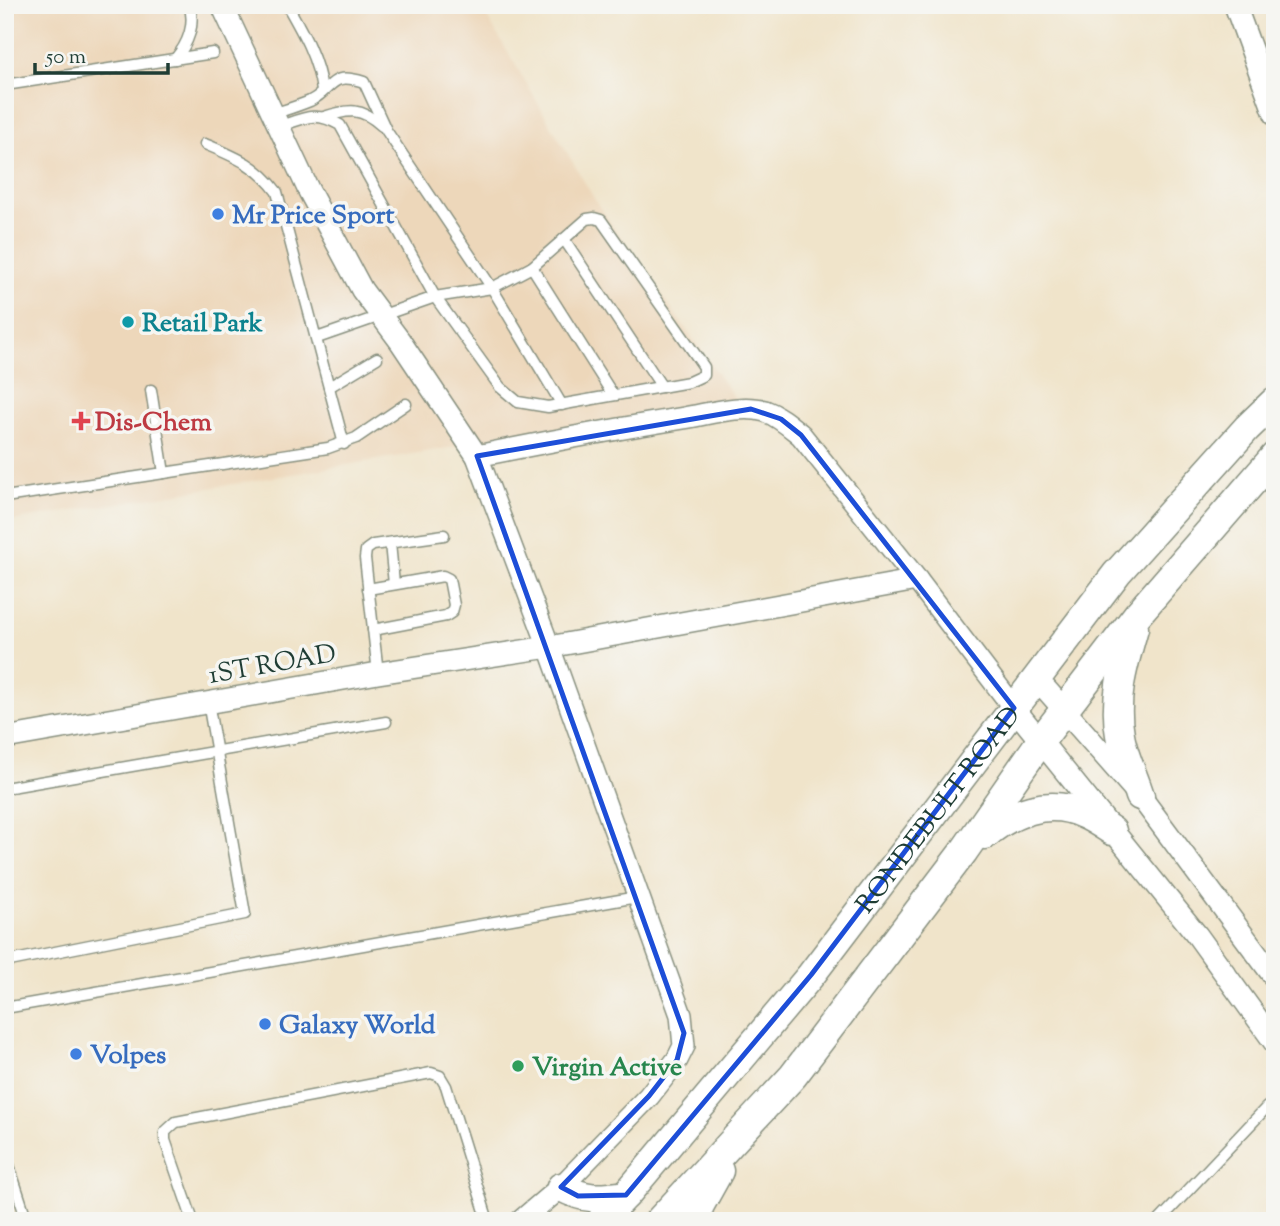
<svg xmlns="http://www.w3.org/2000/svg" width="1280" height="1226" font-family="'Sorts Mill Goudy',serif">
<rect width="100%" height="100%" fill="#f6f6f2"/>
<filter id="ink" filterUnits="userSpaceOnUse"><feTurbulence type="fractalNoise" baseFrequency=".0143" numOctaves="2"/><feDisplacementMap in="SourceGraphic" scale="14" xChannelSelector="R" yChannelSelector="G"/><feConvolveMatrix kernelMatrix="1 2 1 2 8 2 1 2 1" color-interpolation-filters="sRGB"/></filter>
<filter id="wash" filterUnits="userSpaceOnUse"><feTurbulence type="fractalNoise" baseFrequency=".00686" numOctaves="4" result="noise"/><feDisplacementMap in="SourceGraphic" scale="28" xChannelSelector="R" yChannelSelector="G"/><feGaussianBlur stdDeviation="1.57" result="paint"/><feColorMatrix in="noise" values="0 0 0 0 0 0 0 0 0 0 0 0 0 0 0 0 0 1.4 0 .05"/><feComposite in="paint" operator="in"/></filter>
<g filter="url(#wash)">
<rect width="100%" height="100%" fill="#f0e4ca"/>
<path fill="#edd7ba" d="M 5,5 L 480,5 L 598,205 L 736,400 L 5,522 Z"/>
</g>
<g filter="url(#ink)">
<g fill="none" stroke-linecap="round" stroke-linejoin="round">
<defs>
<g id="lane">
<path d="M 287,5 C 303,33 318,59 322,91"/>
<path d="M 175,59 C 188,44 196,24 189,5"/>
<path d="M 5,85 L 213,53"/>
<path d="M 273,114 C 285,110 298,106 310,101 C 335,88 329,71 364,82 L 386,130 L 492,288 L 562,405"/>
<path d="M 324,117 C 349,109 361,107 382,126"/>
<path d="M 278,127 C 304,118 315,110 340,125 L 435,297 L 317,338"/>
<path d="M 205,144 C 236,157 257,165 277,192 L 344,444"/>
<path d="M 594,218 L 601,220 L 704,367 L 704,375 L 689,382 L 548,407 L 518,402 L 500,387 L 435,297 L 492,288 L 532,267 L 587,219 Z"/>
<path d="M 564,239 L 662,387"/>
<path d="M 532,267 L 613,395"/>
<path d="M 329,387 L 377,358"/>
<path d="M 164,473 L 328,448 L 356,438 L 406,404"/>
<path d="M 5,497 L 164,473 L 151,390"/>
<path d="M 390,543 L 394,584"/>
<path d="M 368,589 L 443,576 L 449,579 L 454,605 L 452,612 L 446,616 L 373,630"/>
<path d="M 378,673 L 365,558 L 366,550 L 373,545 L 444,535"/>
<path d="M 5,788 L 386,722"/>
<path d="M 5,962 L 245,914 L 208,702"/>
<path d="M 5,1008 L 637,897"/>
<path d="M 5,1153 L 27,1221"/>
<path d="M 193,1221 L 165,1140 L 165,1132 L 176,1122 L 431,1073 L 440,1076 L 446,1086 L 488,1221"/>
<path d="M 1159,1221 L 1267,1107"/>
</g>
<g id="street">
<path d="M 222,5 L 309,191 L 362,290 L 400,341 L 477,456 L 549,647 L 681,1015 L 684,1046 L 677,1060 L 649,1096 L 561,1187 L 521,1221"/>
<path d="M 1235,5 L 1275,114"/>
<path d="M 477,456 C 546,442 615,429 684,418 C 709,414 741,404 765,411 C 779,416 790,426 801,435 L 917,580 L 1014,708 L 1197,935 L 1275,1043"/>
<path d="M 1037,679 L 1140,796 L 1275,978"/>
<path d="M 5,738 L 378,673 L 549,647 L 917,580"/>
</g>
<g id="secondary">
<path d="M 1134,628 C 1124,663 1113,698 1120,735 C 1123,755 1134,776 1140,796"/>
<path d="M 985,835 C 1011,812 1049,798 1083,814 C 1093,818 1103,825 1112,831"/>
<path d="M 561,1187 C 586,1200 599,1199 626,1195"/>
<path id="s1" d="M 601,1221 L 626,1195 L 811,975 L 1117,573 L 1247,428 L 1275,401"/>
<path d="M 659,1221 L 793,1076 L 964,851 L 1042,739 L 1137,615 L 1275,456"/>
<path d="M 697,1221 L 699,1207 L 719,1171"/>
</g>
</defs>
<use href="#lane" stroke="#88907f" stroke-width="13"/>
<use href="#street" stroke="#88907f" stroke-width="24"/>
<use href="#secondary" stroke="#88907f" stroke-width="31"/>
<use href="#lane" stroke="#fff" stroke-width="10"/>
<use href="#street" stroke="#fff" stroke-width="21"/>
<use href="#secondary" stroke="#fff" stroke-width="28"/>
</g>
</g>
<path fill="none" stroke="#1d4ed8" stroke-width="5" stroke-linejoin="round" d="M 751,409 L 781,419 L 801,435 L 1014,708 L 811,975 L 626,1195 L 578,1196 L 561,1187 L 649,1096 L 677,1060 L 684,1033 L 477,456 Z"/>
<g fill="#3f7fe0" stroke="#f6f6f2" stroke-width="2.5">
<circle cx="218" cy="214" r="7"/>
<circle cx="265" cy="1024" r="7"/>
<circle cx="76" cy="1054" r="7"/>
</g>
<circle fill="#0f9aa8" stroke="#f6f6f2" stroke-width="2.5" cx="128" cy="322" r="7"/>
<path fill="#e0444e" stroke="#f6f6f2" stroke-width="2.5" d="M77.5 410.5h7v7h7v7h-7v7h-7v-7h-7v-7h7z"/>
<circle fill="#2e9e5b" stroke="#f6f6f2" stroke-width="2.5" cx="518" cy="1066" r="7"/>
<g text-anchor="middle" stroke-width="7" stroke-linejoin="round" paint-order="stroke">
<g font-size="26" font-weight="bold" fill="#366cbe" stroke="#f6f6f2" text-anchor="start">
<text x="232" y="223">Mr Price Sport</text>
<text x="279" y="1033">Galaxy World</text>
<text x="90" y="1063">Volpes</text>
</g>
<g font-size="26" font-weight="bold" fill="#0d838f" stroke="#f6f6f2" text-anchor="start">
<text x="142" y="331">Retail Park</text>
</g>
<g font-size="26" font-weight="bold" fill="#be3a42" stroke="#f6f6f2" text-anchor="start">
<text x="95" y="430">Dis-Chem</text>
</g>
<g font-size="26" fill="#1f3d34" stroke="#f6f6f2">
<text transform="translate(272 663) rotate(-10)" y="9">1ST ROAD</text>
<text dy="9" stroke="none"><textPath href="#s1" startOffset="532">RONDEBULT ROAD</textPath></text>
</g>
<g font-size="26" font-weight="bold" fill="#27864d" stroke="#f6f6f2" text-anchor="start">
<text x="532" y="1075">Virgin Active</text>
</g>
</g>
<rect width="1280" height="1226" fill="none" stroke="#f6f6f2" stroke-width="28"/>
<path d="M35 63v10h133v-10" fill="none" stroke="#1f3d34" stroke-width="3.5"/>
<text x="46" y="63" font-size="21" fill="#1f3d34" stroke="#f6f6f2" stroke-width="5" paint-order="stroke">50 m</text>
</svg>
